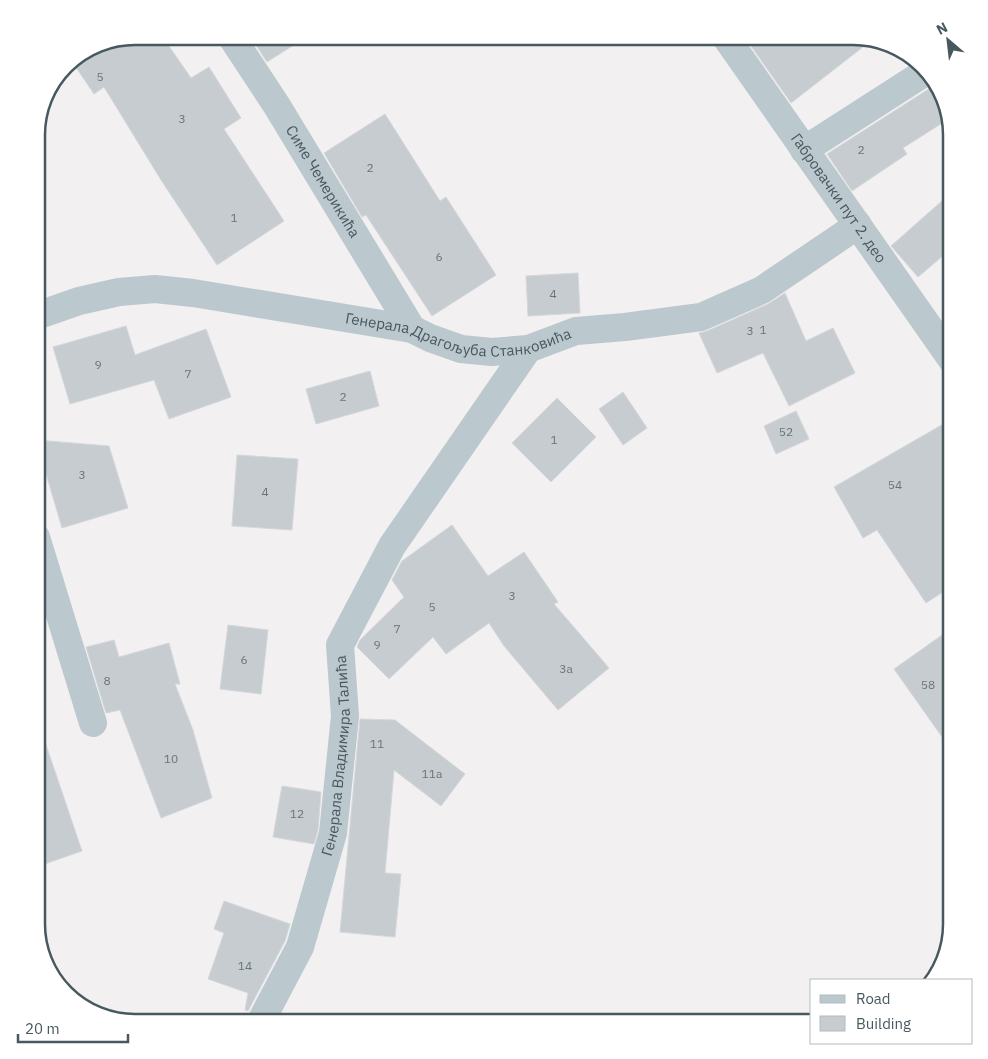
<svg xmlns="http://www.w3.org/2000/svg" width="988" height="1059" font-family="'IBM Plex Sans',sans-serif">
<rect width="100%" height="100%" fill="#f2f0f0"/>
<g fill="#c6cccf" stroke="#d4d7db">
<path d="M 135,36 L 162,36 L 191,78 L 209,67 L 241,118 L 224,129 L 284,221 L 217,265 L 161,180 L 104,87 L 94,94 L 71,60 L 97,44 Z"/>
<path d="M 250,36 L 308,36 L 267,62 Z"/>
<path d="M 744,36 L 859,36 L 872,40 L 791,103 Z"/>
<path d="M 935,85 L 947,120 L 903,148 L 907,154 L 852,191 L 827,154 Z"/>
<path d="M 385,114 L 440,201 L 446,197 L 496,275 L 432,316 L 366,215 L 362,217 L 324,153 Z"/>
<path d="M 952,192 L 952,248 L 918,277 L 891,246 Z"/>
<path d="M 578,273 L 580,313 L 528,316 L 526,276 Z"/>
<path d="M 785,293 L 806,341 L 833,328 L 855,373 L 789,406 L 763,353 L 717,373 L 699,333 L 707,331 L 768,304 Z"/>
<path d="M 126,326 L 135,355 L 206,329 L 231,397 L 169,419 L 154,380 L 70,404 L 53,347 Z"/>
<path d="M 370,371 L 379,406 L 316,424 L 306,389 Z"/>
<path d="M 623,392 L 647,428 L 623,445 L 599,409 Z"/>
<path d="M 557,398 L 596,437 L 551,482 L 512,443 Z"/>
<path d="M 796,411 L 809,439 L 776,454 L 764,426 Z"/>
<path d="M 952,419 L 952,586 L 926,603 L 877,530 L 863,538 L 834,487 Z"/>
<path d="M 36,440 L 109,446 L 128,508 L 62,528 Z"/>
<path d="M 237,455 L 298,459 L 292,530 L 232,526 Z"/>
<path d="M 452,525 L 488,576 L 524,552 L 558,602 L 554,604 L 609,668 L 558,710 L 504,646 L 489,623 L 446,654 L 433,637 L 389,679 L 357,647 L 360,640 L 404,597 L 392,580 L 402,561 Z"/>
<path d="M 228,625 L 268,630 L 261,694 L 220,689 Z"/>
<path d="M 952,628 L 952,751 L 894,669 Z"/>
<path d="M 114,640 L 119,657 L 169,643 L 180,684 L 175,684 L 193,730 L 212,798 L 161,818 L 120,710 L 106,713 L 86,647 Z"/>
<path d="M 360,719 L 395,720 L 465,774 L 441,806 L 394,770 L 385,873 L 401,874 L 395,937 L 340,932 Z"/>
<path d="M 42,733 L 82,851 L 36,867 L 36,734 Z"/>
<path d="M 282,786 L 321,792 L 318,830 L 314,844 L 273,837 Z"/>
<path d="M 224,901 L 290,924 L 285,941 L 248,1011 L 245,1010 L 248,993 L 208,979 L 224,933 L 214,929 Z"/>
</g>
<g fill="none" stroke-linecap="round" stroke-linejoin="round">
<g stroke="#bbc8cd" stroke-width="28">
<path id="s1" d="M 231,36 L 277,106 L 412,329"/>
<path id="s2" d="M 725,36 L 952,360"/>
<path d="M 804,150 L 927,71"/>
<path id="s3" d="M 36,316 L 79,301 L 119,292 L 155,289 L 193,293 L 412,329 L 430,338 L 461,349 L 492,352 L 528,349 L 576,331 L 625,327 L 701,317 L 762,290 L 858,225"/>
<path d="M 36,537 L 93,723"/>
<path id="s4" d="M 260,1023 L 300,947 L 333,833 L 345,716 L 340,645 L 392,546 L 528,349"/>
</g>
</g>
<g text-anchor="middle" stroke-width="4" stroke-linejoin="round" paint-order="stroke">
<g font-size="12" fill="#67757a">
<text x="100" y="81">5</text>
<text x="182" y="123">3</text>
<text x="861" y="154">2</text>
<text x="370" y="172">2</text>
<text x="234" y="222">1</text>
<text x="439" y="261">6</text>
<text x="553" y="298">4</text>
<text x="763" y="334">1</text>
<text x="750" y="335">3</text>
<text x="98" y="369">9</text>
<text x="188" y="378">7</text>
<text x="343" y="401">2</text>
<text x="786" y="436">52</text>
<text x="554" y="444">1</text>
<text x="82" y="479">3</text>
<text x="895" y="489">54</text>
<text x="265" y="496">4</text>
<text x="512" y="600">3</text>
<text x="432" y="611">5</text>
<text x="397" y="633">7</text>
<text x="377" y="649">9</text>
<text x="244" y="664">6</text>
<text x="566" y="673">3a</text>
<text x="107" y="685">8</text>
<text x="928" y="689">58</text>
<text x="377" y="748">11</text>
<text x="171" y="763">10</text>
<text x="432" y="778">11a</text>
<text x="297" y="818">12</text>
<text x="245" y="970">14</text>
</g>
<g font-size="15" fill="#47585e" stroke="#fff">
<text dy="5" stroke="none"><textPath href="#s1" startOffset="172">Симе Чемерикића</textPath></text>
<text dy="5" stroke="none"><textPath href="#s2" startOffset="198">Габровачки пут 2. део</textPath></text>
<text dy="5" stroke="none"><textPath href="#s3" startOffset="432">Генерала Драгољуба Станковића</textPath></text>
<text dy="5" stroke="none"><textPath href="#s4" startOffset="282">Генерала Владимира Талића</textPath></text>
</g>
</g>
<path d="M0 0H988V1059H0ZM135 45H853A90 90 0 0 1 943 135V924A90 90 0 0 1 853 1014H135A90 90 0 0 1 45 924V135A90 90 0 0 1 135 45Z" fill="#fff" fill-rule="evenodd"/>
<path fill="none" stroke="#47585e" stroke-width="2.5" d="M135 45H853A90 90 0 0 1 943 135V924A90 90 0 0 1 853 1014H135A90 90 0 0 1 45 924V135A90 90 0 0 1 135 45Z"/>
<rect x="810" y="979" width="162" height="65" fill="#ffffff" stroke="#b5bcbf"/>
<rect x="820" y="995" width="25" height="8" fill="#bbc8cd" stroke="#b5bcbf"/>
<text x="856" y="1004" font-size="15" fill="#47585e">Road</text>
<rect x="820" y="1016" width="25" height="15" fill="#c6cccf" stroke="#b5bcbf"/>
<text x="856" y="1029" font-size="15" fill="#47585e">Building</text>
<g transform="translate(948 40) rotate(332)" stroke="#ffffff" stroke-width="4" paint-order="stroke">
<path d="M0-4L9 19L0 12L-9 19Z" fill="#47585e"/>
<text y="-8" font-size="14" font-weight="bold" text-anchor="middle" fill="#47585e">N</text>
</g>
<path d="M18 1034v8h110v-8" fill="none" stroke="#47585e" stroke-width="2.5"/>
<text x="25" y="1034" font-size="15" fill="#47585e" stroke="#ffffff" stroke-width="4" paint-order="stroke">20 m</text>
</svg>
